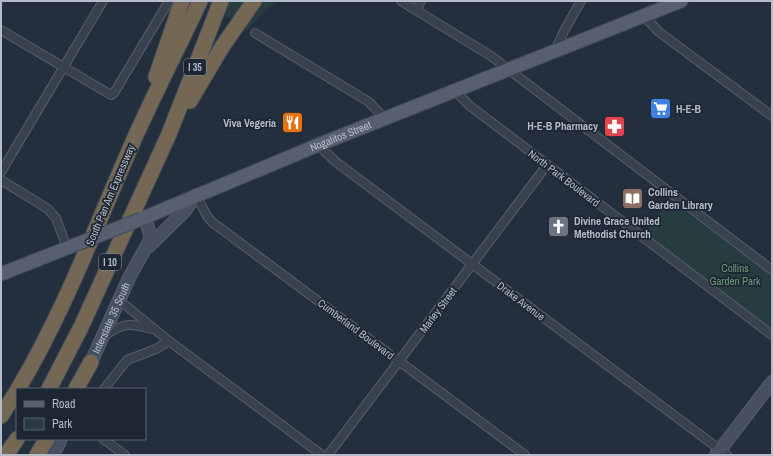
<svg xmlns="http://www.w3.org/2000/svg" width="773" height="456" font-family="'Archivo Narrow',sans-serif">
<rect width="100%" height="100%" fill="#242f3e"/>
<g fill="#263c3f">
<path d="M 203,1 L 277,1 L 261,15 L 248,30 Z"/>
<path d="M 670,199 L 772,276 L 772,330 L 645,234 Z"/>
</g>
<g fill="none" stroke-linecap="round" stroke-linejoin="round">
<defs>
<g id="street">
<path d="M 401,1 L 491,56 L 772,270"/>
<path d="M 416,10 L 421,1"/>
<path d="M 643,15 L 659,32 L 772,116"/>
<path d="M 1,30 L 111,95 L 114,93 L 169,1"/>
<path d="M 255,33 L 369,102 L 384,118"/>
<path d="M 555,51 L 564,31 L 581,1"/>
<path d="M 454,90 L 470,106 L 772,335"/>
<path d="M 318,145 L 336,162 L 727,455"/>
<path d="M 1,172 L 103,1"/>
<path d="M 1,180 L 48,209 L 56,218 L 67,248"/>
<path d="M 196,195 L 207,216 L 212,222 L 525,455"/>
<path d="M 119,300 L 169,341 L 322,455"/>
<path d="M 103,337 C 124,322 129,323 153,329"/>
<path d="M 104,389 L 127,360 L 156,349 L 169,341"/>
<path d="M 103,439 L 125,455"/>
<path d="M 328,455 L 547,165"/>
</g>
<g id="secondary">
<path d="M 148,247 L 184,212 L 196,195"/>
<path id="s1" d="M 88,369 L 129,278 L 151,238 L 145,217"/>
<path d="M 53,455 L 61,439"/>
<path d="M 716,455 L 772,382"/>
</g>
<g id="primary">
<path id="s2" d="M 141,219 L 318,145 L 681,1"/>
<path d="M 1,274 L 72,246"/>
</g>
<g id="highway">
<path d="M 156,77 L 182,1"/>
<path d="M 190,101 L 222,47 L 254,1"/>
<path d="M 18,389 C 64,312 96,226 132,144 C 153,96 178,49 200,1"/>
<path d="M 49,389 L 81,327 L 169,134 L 221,1"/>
<path d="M 76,389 L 91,362"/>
<path d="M 1,416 L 17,391"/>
<path d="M 6,455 L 17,439"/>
<path d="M 37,455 L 47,439"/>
</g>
</defs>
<use href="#street" stroke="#565f6c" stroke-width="10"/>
<use href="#secondary" stroke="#565f6c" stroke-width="14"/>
<use href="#primary" stroke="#414a57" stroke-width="15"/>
<use href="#highway" stroke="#434c59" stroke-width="17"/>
<use href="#street" stroke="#38414e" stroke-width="8"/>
<use href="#secondary" stroke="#465061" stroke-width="12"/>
<use href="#primary" stroke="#56606e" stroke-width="13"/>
<use href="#highway" stroke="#746855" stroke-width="15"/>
<defs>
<path id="primary-bridge" d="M 72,246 L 141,219"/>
</defs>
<use href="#primary-bridge" stroke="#414a57" stroke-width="15" stroke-linecap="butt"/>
<use href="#primary-bridge" stroke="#56606e" stroke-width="13"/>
</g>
<defs>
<symbol id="supermarket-square" viewBox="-11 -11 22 22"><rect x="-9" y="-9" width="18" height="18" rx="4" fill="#3f7fe0" stroke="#1d2633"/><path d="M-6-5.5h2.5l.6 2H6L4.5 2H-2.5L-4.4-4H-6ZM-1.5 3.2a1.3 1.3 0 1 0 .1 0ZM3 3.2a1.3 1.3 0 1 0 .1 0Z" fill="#fff"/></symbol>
<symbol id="restaurant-square" viewBox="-11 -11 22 22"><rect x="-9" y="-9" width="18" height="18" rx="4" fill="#e8710a" stroke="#1d2633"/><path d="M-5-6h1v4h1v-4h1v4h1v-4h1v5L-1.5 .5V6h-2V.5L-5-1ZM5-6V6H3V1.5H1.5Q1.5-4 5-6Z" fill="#fff"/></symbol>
<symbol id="pharmacy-square" viewBox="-11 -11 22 22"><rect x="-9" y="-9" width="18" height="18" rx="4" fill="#e0444e" stroke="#1d2633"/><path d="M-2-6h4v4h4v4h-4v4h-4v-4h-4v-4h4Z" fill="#fff"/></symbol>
<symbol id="library-square" viewBox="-11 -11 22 22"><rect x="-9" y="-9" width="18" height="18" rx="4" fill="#8d6e63" stroke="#1d2633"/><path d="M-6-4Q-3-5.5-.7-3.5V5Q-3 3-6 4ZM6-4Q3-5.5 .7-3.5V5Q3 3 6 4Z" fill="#fff"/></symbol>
<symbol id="church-square" viewBox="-11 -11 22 22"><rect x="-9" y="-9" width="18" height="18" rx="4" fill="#6b7280" stroke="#1d2633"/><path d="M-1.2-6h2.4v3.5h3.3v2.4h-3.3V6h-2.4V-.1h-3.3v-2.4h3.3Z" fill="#fff"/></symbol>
</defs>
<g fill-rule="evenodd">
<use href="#supermarket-square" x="648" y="96" width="25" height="25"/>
<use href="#restaurant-square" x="280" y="110" width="25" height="25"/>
<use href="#pharmacy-square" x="602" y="114" width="25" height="25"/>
<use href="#library-square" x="620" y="186" width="25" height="25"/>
<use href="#church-square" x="546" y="214" width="25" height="25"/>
</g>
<g text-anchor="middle" stroke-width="3.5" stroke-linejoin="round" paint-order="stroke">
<g fill="#1d2633" stroke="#878f9c" stroke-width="1">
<rect x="184" y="59" width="22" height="16" rx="3"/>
<rect x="99" y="254" width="22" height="16" rx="3"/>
</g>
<g font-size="10" font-weight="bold" fill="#b4bcc9">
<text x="195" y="71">I 35</text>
<text x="110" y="266">I 10</text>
</g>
<g font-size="11" font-weight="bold" fill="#b4bcc9" stroke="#1d2633" text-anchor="start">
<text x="676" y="113">H-E-B</text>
<text x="276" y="127" text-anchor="end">Viva Vegeria</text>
<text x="598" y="130" text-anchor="end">H-E-B Pharmacy</text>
<text x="648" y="196">Collins<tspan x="648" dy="13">Garden Library</tspan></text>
<text x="574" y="225">Divine Grace United<tspan x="574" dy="13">Methodist Church</tspan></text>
</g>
<g font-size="11" fill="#b4bcc9" stroke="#1d2633">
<text dy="4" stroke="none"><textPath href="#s2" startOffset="216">Nogalitos Street</textPath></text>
<text transform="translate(564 178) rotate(37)" y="4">North Park Boulevard</text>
<text transform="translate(110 195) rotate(-67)" y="4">South Pan Am Expressway</text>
<text transform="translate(521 301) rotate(37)" y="4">Drake Avenue</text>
<text transform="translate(438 310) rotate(-53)" y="4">Marley Street</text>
<text dy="4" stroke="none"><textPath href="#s1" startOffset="56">Interstate 35 South</textPath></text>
<text transform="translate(356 329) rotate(37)" y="4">Cumberland Boulevard</text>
</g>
<g font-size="11" fill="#6b9a76" stroke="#1d2633">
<text x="735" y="272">Collins<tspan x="735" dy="13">Garden Park</tspan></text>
</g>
</g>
<rect width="773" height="456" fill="none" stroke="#b4bcc9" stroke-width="4"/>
<rect x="16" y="388" width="130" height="52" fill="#1d2633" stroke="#59626f"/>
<rect x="24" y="401" width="20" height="6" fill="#56606e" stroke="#59626f"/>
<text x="52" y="408" font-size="12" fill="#b4bcc9">Road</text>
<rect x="24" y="418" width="20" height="12" fill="#263c3f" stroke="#59626f"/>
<text x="52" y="428" font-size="12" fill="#b4bcc9">Park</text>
</svg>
